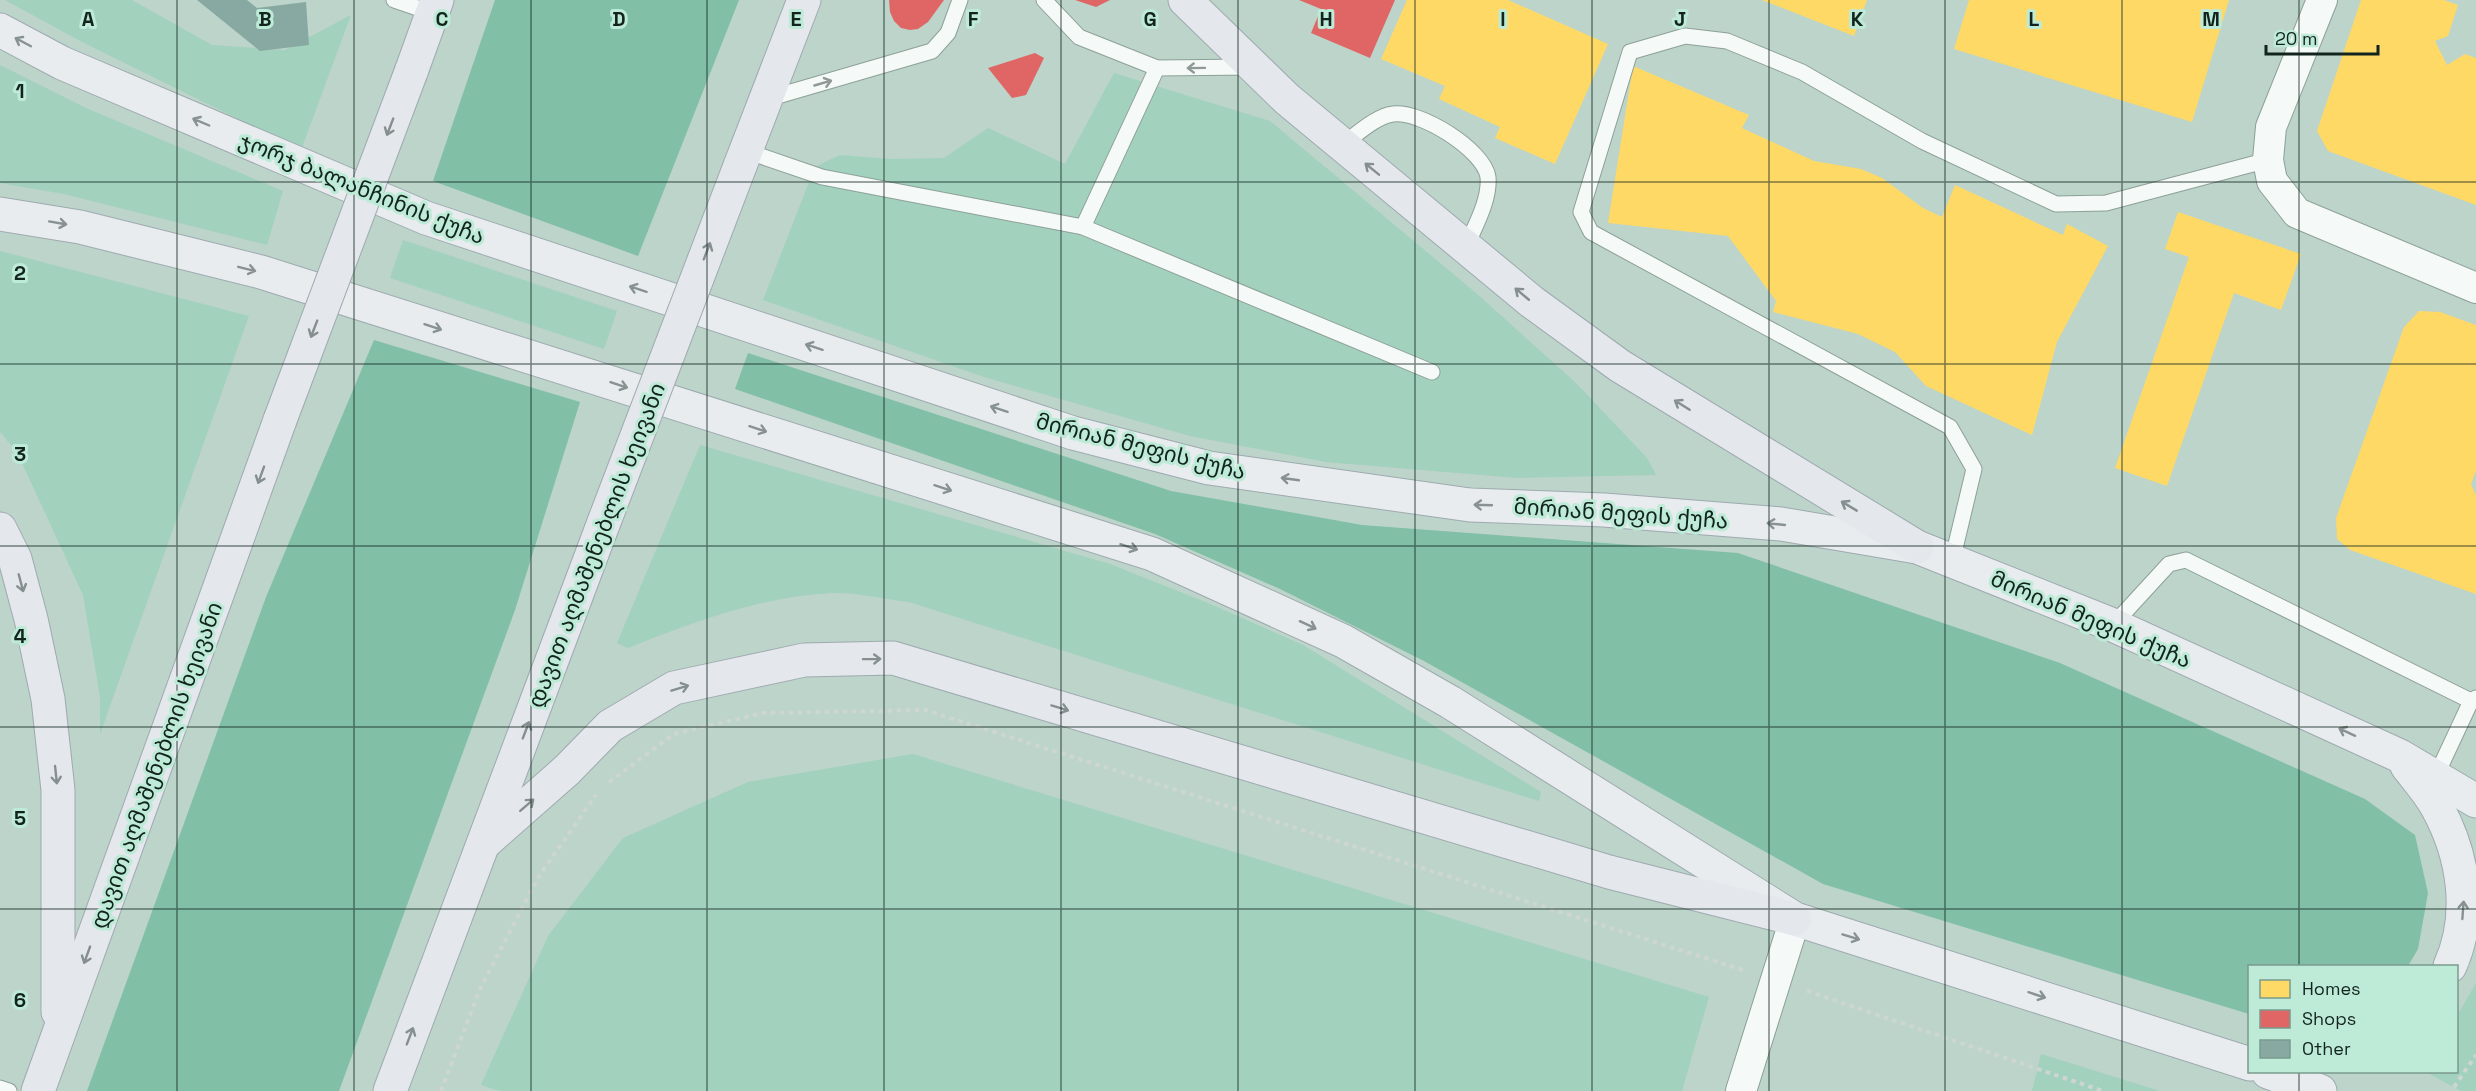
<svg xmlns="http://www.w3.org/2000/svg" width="2476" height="1091" font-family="'Space Grotesk','Noto Sans Georgian',sans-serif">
<rect width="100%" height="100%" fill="#bcd4c9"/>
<g fill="#a2d1bd">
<path d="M 5,0 L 132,0 L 212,45 L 285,50 L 351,15 L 301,150 L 84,43 Z"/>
<path d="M 0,65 L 86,108 L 283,191 L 267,245 L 64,194 L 0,183 Z"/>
<path d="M 1114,73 L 1270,121 L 1476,293 L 1576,383 L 1647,458 L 1656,475 L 1518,478 L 1326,462 L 1190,436 L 984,377 L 763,300 L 815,167 L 840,155 L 890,159 L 944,158 L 988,128 L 1065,164 Z"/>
<path d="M 403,240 L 617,311 L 604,349 L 390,278 Z"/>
<path d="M 0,251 L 249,316 L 100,734 L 100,697 L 83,595 L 17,452 L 0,432 Z"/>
<path d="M 700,445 L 1110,564 L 1208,603 L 1303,645 L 1541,792 L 1539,801 L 909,602 C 884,599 857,592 831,593 C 759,597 694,622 628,648 L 617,643 Z"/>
<path d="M 913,754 L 1709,997 L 1682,1091 L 500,1091 L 481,1085 L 548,936 L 623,838 L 748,782 Z"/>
<path d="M 2476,983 L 2476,1091 L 2461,1091 L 2426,1072 L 2456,1072 L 2457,1016 Z"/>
<path d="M 2041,1054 L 2160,1091 L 2032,1091 Z"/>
</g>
<g fill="#82bfa7">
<path d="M 495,0 L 739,0 L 638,256 L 433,181 Z"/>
<path d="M 374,340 L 580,402 L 515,610 L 339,1091 L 87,1091 L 266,597 Z"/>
<path d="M 748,353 L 1171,491 L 1362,525 L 1738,553 L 2060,663 L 2365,799 L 2415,835 L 2428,893 L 2418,949 L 2408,966 L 2250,966 L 2249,1014 L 1823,884 L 1424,661 L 1280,589 L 1155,534 L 735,389 Z"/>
</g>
<g fill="#ffd966">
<path d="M 1407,0 L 1508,0 L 1608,44 L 1555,164 L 1495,138 L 1500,127 L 1439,99 L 1445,86 L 1381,59 Z"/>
<path d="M 1762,0 L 1867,0 L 1854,36 Z"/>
<path d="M 1969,0 L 2229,0 L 2192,122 L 1954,49 Z"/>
<path d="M 2361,0 L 2444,0 L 2458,5 L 2448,36 L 2435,41 L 2447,65 L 2465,54 L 2476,58 L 2476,205 L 2328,151 L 2317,131 Z"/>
<path d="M 1633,66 L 1749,115 L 1742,128 L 1814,161 L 1861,169 L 1882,178 L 1923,208 L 1942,217 L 1955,185 L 2063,235 L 2067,224 L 2108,246 L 2057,342 L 2032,435 L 1926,386 L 1895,352 L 1858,334 L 1773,312 L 1776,301 L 1728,236 L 1608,223 Z"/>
<path d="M 2178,212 L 2301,254 L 2281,310 L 2234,293 L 2167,486 L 2115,468 L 2189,257 L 2165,249 Z"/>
<path d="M 2419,311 L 2440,312 L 2476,325 L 2476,471 L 2471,484 L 2476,495 L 2476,594 L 2350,550 L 2337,539 L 2336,518 L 2404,327 Z"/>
</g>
<g fill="#e06666">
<path d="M 889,0 L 944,0 L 928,22 L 918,29 L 910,30 L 901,28 L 894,21 L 890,12 Z"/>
<path d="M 1075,0 L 1110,0 L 1096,7 Z"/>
<path d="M 1299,0 L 1395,0 L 1370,58 L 1311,33 L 1321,9 Z"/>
<path d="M 1035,53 L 1044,58 L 1026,95 L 1012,98 L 988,68 Z"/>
</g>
<path fill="#88a9a2" d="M 197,0 L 247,0 L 257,8 L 306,2 L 309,45 L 260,51 Z"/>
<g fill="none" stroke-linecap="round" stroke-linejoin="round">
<defs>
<g id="service">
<path d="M 394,0 L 432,13"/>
<path d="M 1044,0 L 1079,37 L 1157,68 L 1251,67"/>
<path d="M 767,99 L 932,51 L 948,33 L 960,0"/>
<path d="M 1342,145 C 1356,135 1376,116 1393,114 C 1420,110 1484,150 1488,177 C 1490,200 1475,226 1466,247"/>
<path d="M 746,151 L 822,177 L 1083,227 L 1432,372"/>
<path d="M 1083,227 L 1157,68"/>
<path d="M 1952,561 L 1974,469 L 1950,427 L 1591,232 L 1581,212 L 1630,52 L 1685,36 L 1727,41 L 1802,72 L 1922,141 L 2056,204 L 2106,203 L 2268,160"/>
<path d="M 2113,625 L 2169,564 L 2186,560 L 2471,701"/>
<path d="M 2436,776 L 2471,701 L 2476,698"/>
<path d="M 0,1088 L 9,1091"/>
</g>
<g id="minor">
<path d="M 2322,0 L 2271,127 L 2268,160 L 2272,181 L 2297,213 L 2476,288"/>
<path d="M 1741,1091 L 1795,919"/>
</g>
<g id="primary">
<path d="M 0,30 L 62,63 L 426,218 L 1073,433 L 1209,468 L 1470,505 L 1604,510 L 1781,524 L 1917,547 L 2113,625 L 2400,756 L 2476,801"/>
<path d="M 0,214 L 80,227 L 261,272 L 1152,554 L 1343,641 L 1450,702 L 1795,919 L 2250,1064"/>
<path d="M 2407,766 C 2417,779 2429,792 2437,807 C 2464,856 2473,915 2450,966"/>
<path d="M 2268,1072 L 2320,1091"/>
</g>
<g id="trunk">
<path d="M 1185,0 L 1287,99 L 1532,302 L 1620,366 L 1917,547"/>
<path d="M 411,72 L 437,0"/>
<path d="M 740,166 L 804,0"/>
<path d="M 0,529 L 15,559 L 31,619 L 48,699 L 58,790 L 58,1012"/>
<path d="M 483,844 L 567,770 L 610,726 L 674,688 L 804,660 L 893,658 L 1609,872 L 1795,919"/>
<path d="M 38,1091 L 280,420"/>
<path d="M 390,1091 L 604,522"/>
</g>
</defs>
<use href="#service" stroke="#8da098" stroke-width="17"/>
<use href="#minor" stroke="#8da098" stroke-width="32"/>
<use href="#primary" stroke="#9eaaaf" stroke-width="35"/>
<use href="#trunk" stroke="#9eaaaf" stroke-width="35"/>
<g stroke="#ced6d2" stroke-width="4" stroke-dasharray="4.5 4.5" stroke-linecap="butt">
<path d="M 609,782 L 674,734 L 763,713 L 925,710 L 1743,970"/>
<path d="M 1807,991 L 2103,1091"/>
<path d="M 2454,1087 L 2476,1055"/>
<path d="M 441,1091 L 480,989 L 539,876 L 596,795"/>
</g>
<use href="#service" stroke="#f5f9f7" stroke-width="15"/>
<use href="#minor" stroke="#f5f9f7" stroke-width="30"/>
<use href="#primary" stroke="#e8ecef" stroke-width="33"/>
<use href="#trunk" stroke="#e4e7ec" stroke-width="33"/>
<defs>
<g id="trunk-bridge">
<path d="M 280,420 L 411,72"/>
<path d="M 604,522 L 740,166"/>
</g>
</defs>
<use href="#trunk-bridge" stroke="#9eaaaf" stroke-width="35" stroke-linecap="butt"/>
<use href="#trunk-bridge" stroke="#e4e7ec" stroke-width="33"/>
</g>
<defs><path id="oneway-shaft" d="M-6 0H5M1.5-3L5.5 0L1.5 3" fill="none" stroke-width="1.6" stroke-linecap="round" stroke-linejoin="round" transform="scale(1.5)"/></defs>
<g stroke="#889290">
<use href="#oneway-shaft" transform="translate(23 42) rotate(-152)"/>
<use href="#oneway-shaft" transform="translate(201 122) rotate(-157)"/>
<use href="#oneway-shaft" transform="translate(58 223) rotate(10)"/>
<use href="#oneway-shaft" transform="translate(247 269) rotate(14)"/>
<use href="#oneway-shaft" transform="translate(638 289) rotate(-162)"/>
<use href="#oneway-shaft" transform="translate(433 327) rotate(18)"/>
<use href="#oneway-shaft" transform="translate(814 347) rotate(-162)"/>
<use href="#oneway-shaft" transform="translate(619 385) rotate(18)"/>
<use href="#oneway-shaft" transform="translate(999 409) rotate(-162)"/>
<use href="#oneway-shaft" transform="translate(758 429) rotate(18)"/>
<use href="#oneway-shaft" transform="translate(1290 479) rotate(-172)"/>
<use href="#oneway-shaft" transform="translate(943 488) rotate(18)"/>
<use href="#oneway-shaft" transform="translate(1483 505) rotate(-178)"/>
<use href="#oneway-shaft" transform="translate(1776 524) rotate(-174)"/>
<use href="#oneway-shaft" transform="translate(1129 547) rotate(18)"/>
<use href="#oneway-shaft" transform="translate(1308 625) rotate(25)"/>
<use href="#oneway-shaft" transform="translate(2347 732) rotate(-155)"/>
<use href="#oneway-shaft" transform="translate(2463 910) rotate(-86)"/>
<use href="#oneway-shaft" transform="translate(1851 937) rotate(17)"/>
<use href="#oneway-shaft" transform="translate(2037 995) rotate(18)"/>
</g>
<g stroke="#8f9995">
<use href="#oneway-shaft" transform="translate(1196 68) rotate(179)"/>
<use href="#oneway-shaft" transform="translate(823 83) rotate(-16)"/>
</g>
<g stroke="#868f8f">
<use href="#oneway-shaft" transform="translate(390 127) rotate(111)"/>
<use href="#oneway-shaft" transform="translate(1372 169) rotate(-141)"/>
<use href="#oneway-shaft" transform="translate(707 251) rotate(-69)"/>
<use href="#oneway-shaft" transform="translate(1522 294) rotate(-140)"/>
<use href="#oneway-shaft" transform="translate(314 329) rotate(111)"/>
<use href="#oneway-shaft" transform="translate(1682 405) rotate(-148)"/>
<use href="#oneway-shaft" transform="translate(261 475) rotate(110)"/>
<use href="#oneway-shaft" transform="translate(1849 506) rotate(-149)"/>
<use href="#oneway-shaft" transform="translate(21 583) rotate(75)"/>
<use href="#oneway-shaft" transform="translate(872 659) rotate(-1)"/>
<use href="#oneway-shaft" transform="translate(680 688) rotate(-17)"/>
<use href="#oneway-shaft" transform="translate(1060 708) rotate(17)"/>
<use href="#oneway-shaft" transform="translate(526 730) rotate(-69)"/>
<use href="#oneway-shaft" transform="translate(56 775) rotate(84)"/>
<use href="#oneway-shaft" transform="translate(527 805) rotate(-41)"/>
<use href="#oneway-shaft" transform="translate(87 955) rotate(110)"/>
<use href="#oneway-shaft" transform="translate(410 1036) rotate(-69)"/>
</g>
<path fill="none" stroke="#12241d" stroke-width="1.5" stroke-opacity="0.55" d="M 177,0 L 177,1091M 354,0 L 354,1091M 531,0 L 531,1091M 707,0 L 707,1091M 884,0 L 884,1091M 1061,0 L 1061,1091M 1238,0 L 1238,1091M 1415,0 L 1415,1091M 1592,0 L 1592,1091M 1769,0 L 1769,1091M 1945,0 L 1945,1091M 2122,0 L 2122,1091M 2299,0 L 2299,966M 0,182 L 2476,182M 0,364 L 2476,364M 0,546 L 2476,546M 0,727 L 2476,727M 0,909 L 2476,909M 2299,1072 L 2299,1091"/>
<g text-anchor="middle" stroke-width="6" stroke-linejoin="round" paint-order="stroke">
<g font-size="22" fill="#12241d" stroke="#beebd7">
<text transform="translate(362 188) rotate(22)" y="8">ჯორჯ ბალანჩინის ქუჩა</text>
<text transform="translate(1141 446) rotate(14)" y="8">მირიან მეფის ქუჩა</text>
<text transform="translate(1621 513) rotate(4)" y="8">მირიან მეფის ქუჩა</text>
<text transform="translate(596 545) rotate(-69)" y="8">დავით აღმაშენებლის ხეივანი</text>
<text transform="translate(2091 619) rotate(23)" y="8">მირიან მეფის ქუჩა</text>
<text transform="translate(156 765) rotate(-70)" y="8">დავით აღმაშენებლის ხეივანი</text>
</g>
</g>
<g font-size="20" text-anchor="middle" font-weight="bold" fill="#12241d" stroke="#beebd7" stroke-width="6" stroke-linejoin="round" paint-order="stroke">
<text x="88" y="26">A</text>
<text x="265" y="26">B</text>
<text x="442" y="26">C</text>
<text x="619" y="26">D</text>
<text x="796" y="26">E</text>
<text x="973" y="26">F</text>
<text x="1150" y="26">G</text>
<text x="1326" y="26">H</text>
<text x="1503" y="26">I</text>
<text x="1680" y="26">J</text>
<text x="1857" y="26">K</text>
<text x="2034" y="26">L</text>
<text x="2211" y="26">M</text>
<text x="20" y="98">1</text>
<text x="20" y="280">2</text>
<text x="20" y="461">3</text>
<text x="20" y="643">4</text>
<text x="20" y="825">5</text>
<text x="20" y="1007">6</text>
</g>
<rect x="2248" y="965" width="210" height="108" fill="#beebd7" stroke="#799b8d" stroke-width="1.5"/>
<rect x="2260" y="980" width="30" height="18" fill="#ffd966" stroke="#799b8d" stroke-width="1.5"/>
<text x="2302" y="995" font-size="18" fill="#12241d">Homes</text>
<rect x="2260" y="1010" width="30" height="18" fill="#e06666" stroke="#799b8d" stroke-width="1.5"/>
<text x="2302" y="1025" font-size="18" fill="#12241d">Shops</text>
<rect x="2260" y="1040" width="30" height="18" fill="#88a9a2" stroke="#799b8d" stroke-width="1.5"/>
<text x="2302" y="1055" font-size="18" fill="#12241d">Other</text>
<path d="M2266 45v9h112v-9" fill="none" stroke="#12241d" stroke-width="3"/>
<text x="2275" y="45" font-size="18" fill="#12241d" stroke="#beebd7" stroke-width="4.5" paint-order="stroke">20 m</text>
</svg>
